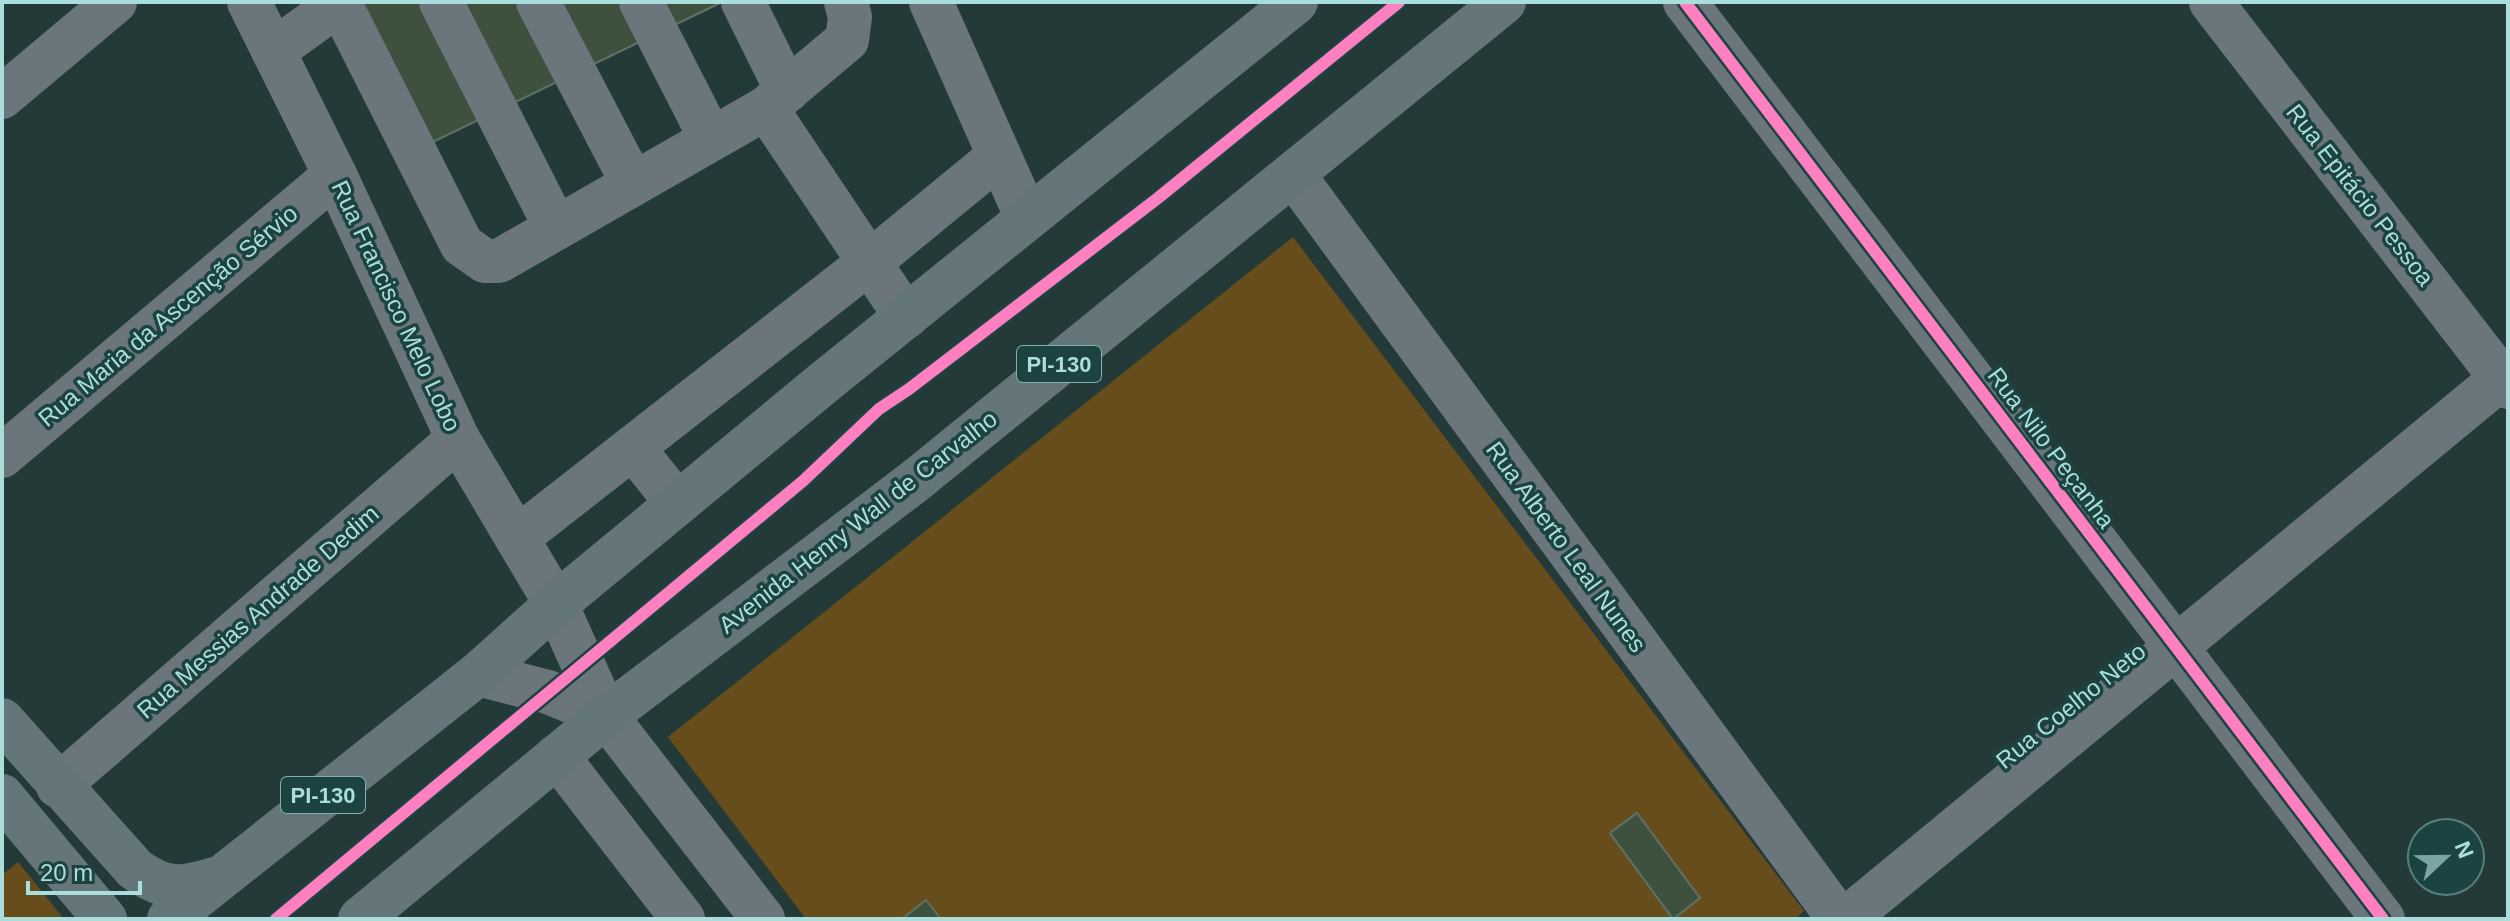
<svg xmlns="http://www.w3.org/2000/svg" width="2510" height="921" font-family="Helvetica,sans-serif">
<rect width="100%" height="100%" fill="#243a39"/>
<g fill="#674c1c">
<path d="M 1293,237 L 1804,911 L 1795,919 L 806,919 L 668,737 Z"/>
<path d="M 18,862 L 64,919 L 2,919 L 2,875 Z"/>
</g>
<g fill="#3d513e" stroke="#607264" stroke-width="2">
<path d="M 322,2 L 722,2 L 402,157 Z"/>
<path d="M 1637,813 L 1700,898 L 1673,919 L 1610,833 Z"/>
<path d="M 926,900 L 941,919 L 902,919 Z"/>
</g>
<g fill="none" stroke-linecap="round" stroke-linejoin="round">
<g stroke="#6a767b" stroke-width="44">
<path d="M 249,2 L 335,175 L 458,439 L 556,604 L 606,716 L 763,919"/>
<path d="M 339,2 L 462,245 L 485,261 L 499,261 L 766,108 L 847,40 L 850,17 L 846,2"/>
<path d="M 441,2 L 556,228"/>
<path d="M 538,2 L 633,184"/>
<path d="M 641,2 L 711,139"/>
<path d="M 743,2 L 787,91"/>
<path d="M 931,2 L 1027,218"/>
<path d="M 1685,2 L 2383,919"/>
<path d="M 2211,2 L 2508,387"/>
<path d="M 273,51 L 340,3"/>
<path d="M 2,97 L 115,2"/>
<path d="M 766,108 L 906,317"/>
<path d="M 1293,174 L 1839,919"/>
<path d="M 633,448 L 677,503"/>
<path d="M 2,456 L 335,175"/>
<path d="M 517,538 L 871,261 L 999,156"/>
<path d="M 478,674 L 548,692 L 606,716"/>
<path d="M 557,756 L 683,919"/>
<path d="M 58,786 L 458,439"/>
<path d="M 1846,919 L 2508,373"/>
</g>
<g stroke="#65767a" stroke-width="44">
<path d="M 2,720 L 135,869 C 167,892 182,889 218,878"/>
<path d="M 2,796 L 105,919"/>
<path d="M 169,919 L 478,674 L 556,604 L 822,384 L 1296,2"/>
<path d="M 360,919 L 606,716 L 915,481 L 1504,2"/>
</g>
<defs>
<g id="cycleway">
<path d="M 1685,2 L 2383,919"/>
<path d="M 276,919 L 803,481 L 879,409 L 909,389 L 1158,198 L 1399,2"/>
</g>
</defs>
<use href="#cycleway" stroke="#1c4241" stroke-width="17"/>
<use href="#cycleway" stroke="#ff80c0" stroke-width="12"/>
</g>
<g text-anchor="middle" stroke-width="7" stroke-linejoin="round" paint-order="stroke">
<g fill="#1c4241" stroke="#7fafae" stroke-width="2">
<rect x="1017" y="346" width="84" height="36" rx="6"/>
<rect x="281" y="777" width="84" height="36" rx="6"/>
</g>
<g font-size="22" font-weight="bold" fill="#aadedc">
<text x="1059" y="372">PI-130</text>
<text x="323" y="803">PI-130</text>
</g>
<g font-size="24" fill="#aadedc" stroke="#1c4241">
<text transform="translate(2360 195) rotate(52)" y="8">Rua Epitácio Pessoa</text>
<text transform="translate(396 306) rotate(65)" y="8">Rua Francisco Melo Lobo</text>
<text transform="translate(168 316) rotate(-40)" y="8">Rua Maria da Ascenção Sérvio</text>
<text transform="translate(2051 448) rotate(53)" y="8">Rua Nilo Peçanha</text>
<text transform="translate(858 522) rotate(-38)" y="8">Avenida Henry Wall de Carvalho</text>
<text transform="translate(1566 547) rotate(54)" y="8">Rua Alberto Leal Nunes</text>
<text transform="translate(258 612) rotate(-41)" y="8">Rua Messias Andrade Dedim</text>
<text transform="translate(2071 706) rotate(-39)" y="8">Rua Coelho Neto</text>
</g>
</g>
<rect width="2510" height="921" fill="none" stroke="#aadedc" stroke-width="8"/>
<g transform="translate(2446 857) rotate(68)"><circle r="38" fill="#1c4241" stroke="#55807f" stroke-width="2"/>
<path d="M0-6L14 30L0 20L-14 30Z" fill="#7ba5a3"/>
<text y="-12" font-size="22" font-weight="bold" text-anchor="middle" fill="#aadedc">N</text>
</g>
<path d="M28 881v12h112v-12" fill="none" stroke="#aadedc" stroke-width="4"/>
<text x="40" y="881" font-size="24" fill="#aadedc" stroke="#1c4241" stroke-width="6" paint-order="stroke">20 m</text>
</svg>
